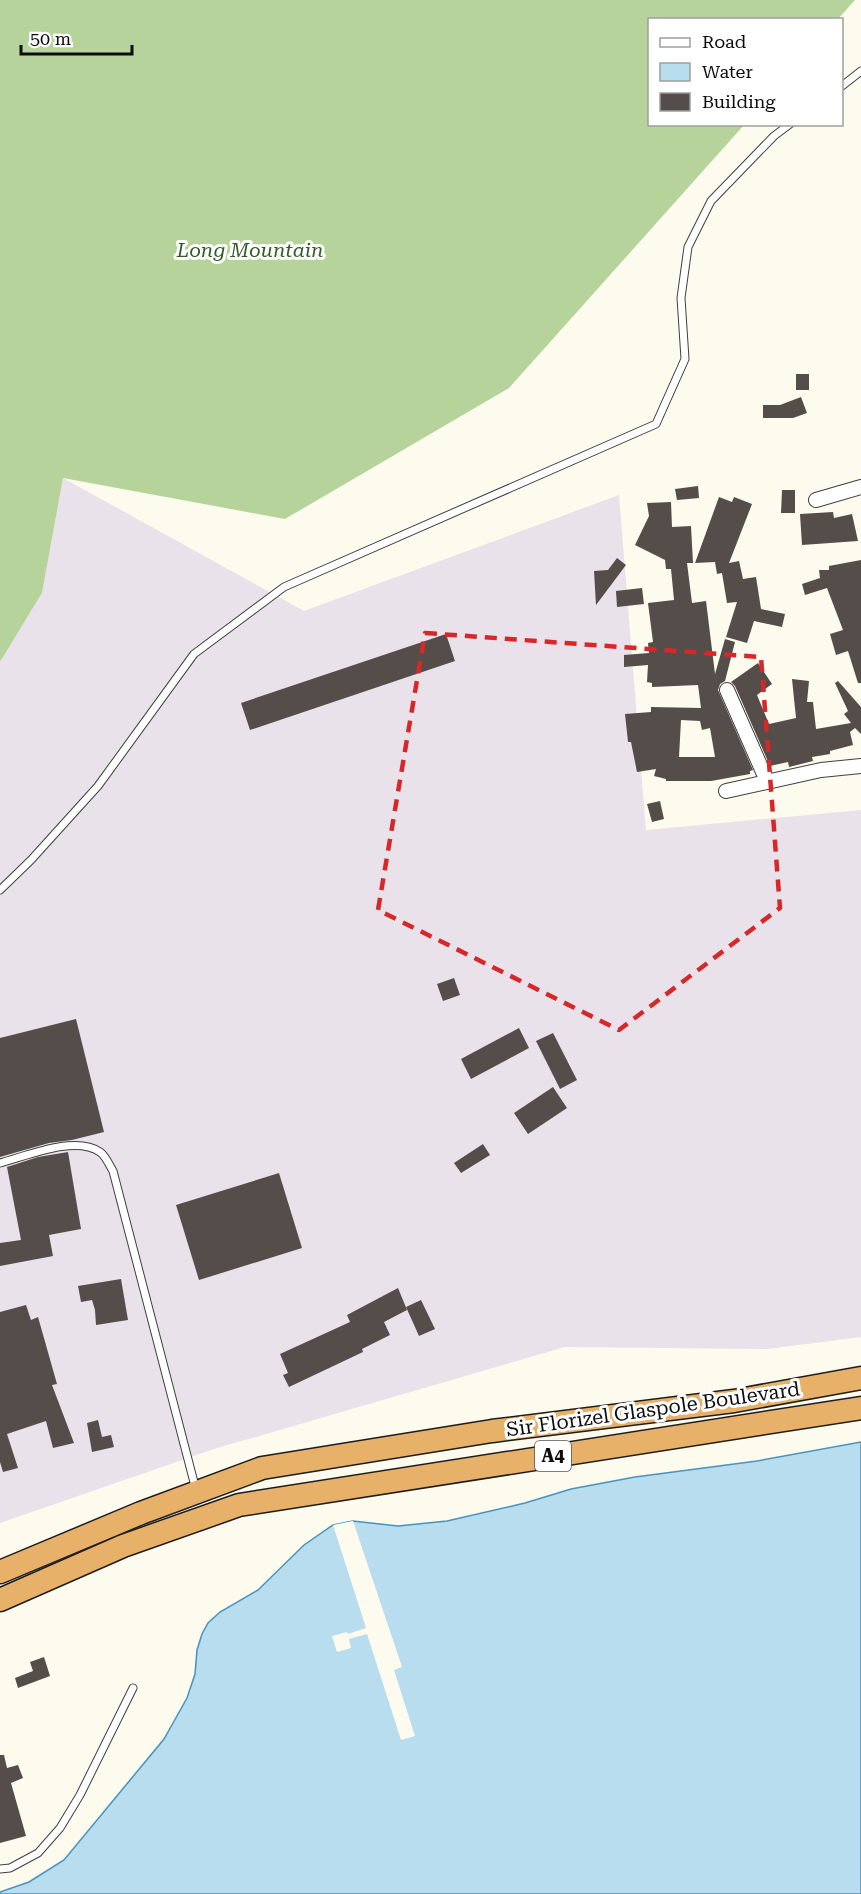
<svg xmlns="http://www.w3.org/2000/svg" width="861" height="1894" font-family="'Roboto Serif',serif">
<rect width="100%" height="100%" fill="#fdfaee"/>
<path fill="#e9e2ea" d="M 63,478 L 304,611 L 619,495 L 646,830 L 861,810 L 861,1337 L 767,1349 L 565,1347 L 214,1449 L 0,1523 L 0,662 L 42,593 Z"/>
<path fill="#b7d39c" d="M 0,0 L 855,0 L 838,19 L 650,20 L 650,124 L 744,125 L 509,388 L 285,519 L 63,478 L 42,593 L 0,662 Z"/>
<path fill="#b8ddef" stroke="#4693be" stroke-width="1.5" d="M 861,1442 L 861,1894 L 0,1894 L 0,1892 L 29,1882 L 64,1860 L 164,1739 L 187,1698 L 195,1674 L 197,1650 L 202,1634 L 208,1623 L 220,1612 L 258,1590 L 304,1545 L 333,1525 L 353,1521 L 398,1526 L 447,1521 L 525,1503 L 571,1489 L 635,1477 L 757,1461 Z"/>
<path fill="#fdfaee" d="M 353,1521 L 402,1667 L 394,1670 L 415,1736 L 401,1740 L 367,1634 L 349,1639 L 351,1648 L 337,1652 L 332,1636 L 347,1632 L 348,1634 L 366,1628 L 333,1525 Z"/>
<g fill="#544d4a" fill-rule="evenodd">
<rect x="796" y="374" width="13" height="16"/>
<path d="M 801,397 L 807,413 L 793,418 L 763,418 L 763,405 L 780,405 Z"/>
<path d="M 698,486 L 699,498 L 677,500 L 675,489 Z"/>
<path d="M 782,490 L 795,490 L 795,513 L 781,513 Z"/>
<path d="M 719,497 L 732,502 L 734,497 L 752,504 L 729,563 L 739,561 L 743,579 L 756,577 L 761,609 L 785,614 L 782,627 L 754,621 L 747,643 L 726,637 L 737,602 L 727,603 L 722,573 L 717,574 L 715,562 L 695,563 Z"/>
<path d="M 671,502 L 672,527 L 691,526 L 693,563 L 687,563 L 692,603 L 706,601 L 715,674 L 725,639 L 735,642 L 725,681 L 720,684 L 718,690 L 753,770 L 750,771 L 750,774 L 711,781 L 666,781 L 666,779 L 654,776 L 656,769 L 637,772 L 631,742 L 628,742 L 625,714 L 651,712 L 651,707 L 701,708 L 698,685 L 652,687 L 652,683 L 647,682 L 648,665 L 624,667 L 624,655 L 649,653 L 648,643 L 653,642 L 648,603 L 674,600 L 671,569 L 666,569 L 665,560 L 635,545 L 649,516 L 647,503 ZM 681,720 L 700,721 L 702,730 L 710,728 L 715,757 L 679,757 Z"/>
<path d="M 833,512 L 834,518 L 852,514 L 858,541 L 802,545 L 800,514 Z"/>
<path d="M 617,558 L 626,565 L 596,605 L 594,571 L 608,570 Z"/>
<path d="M 861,560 L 861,683 L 858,683 L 848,651 L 836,655 L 830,634 L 843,630 L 827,588 L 805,595 L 802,584 L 820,578 L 819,570 L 829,570 L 829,566 Z"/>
<path d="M 642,588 L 644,604 L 617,607 L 616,591 Z"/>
<path d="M 446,634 L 455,661 L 250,730 L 241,703 Z"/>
<path d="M 758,663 L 772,684 L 757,695 L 769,724 L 796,718 L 792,679 L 809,681 L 807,702 L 813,702 L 816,729 L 851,723 L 844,714 L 848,711 L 835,683 L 838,681 L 861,707 L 861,734 L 855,728 L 850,732 L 853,745 L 830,751 L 830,754 L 812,757 L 813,761 L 789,767 L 788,762 L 770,766 L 735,686 L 731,682 Z"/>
<path d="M 660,801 L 664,819 L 652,822 L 647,804 Z"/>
<path d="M 454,978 L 460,995 L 443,1001 L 437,984 Z"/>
<path d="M 76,1019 L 104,1132 L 72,1140 L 49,1143 L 0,1157 L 0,1038 Z"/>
<path d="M 519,1028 L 529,1048 L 471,1079 L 461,1059 Z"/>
<path d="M 553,1033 L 577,1080 L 560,1089 L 536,1041 Z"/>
<path d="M 553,1087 L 567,1108 L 528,1134 L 514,1113 Z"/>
<path d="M 483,1144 L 490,1155 L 461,1173 L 454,1163 Z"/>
<path d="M 68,1152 L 81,1229 L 49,1235 L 53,1256 L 0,1266 L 0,1243 L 21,1240 L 7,1167 L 38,1157 Z"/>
<path d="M 279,1173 L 302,1248 L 199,1280 L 176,1205 Z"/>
<path d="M 121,1279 L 128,1320 L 96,1325 L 95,1310 L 92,1300 L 81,1302 L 78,1286 Z"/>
<path d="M 398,1288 L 407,1310 L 384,1322 L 390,1335 L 362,1349 L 363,1352 L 289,1387 L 283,1375 L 288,1373 L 280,1354 L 350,1322 L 347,1315 Z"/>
<path d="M 421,1300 L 435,1329 L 419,1336 L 406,1307 Z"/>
<path d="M 26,1305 L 31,1320 L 38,1317 L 57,1384 L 52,1385 L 74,1443 L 53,1448 L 46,1421 L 7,1434 L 18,1468 L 3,1472 L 0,1462 L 0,1312 Z"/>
<path d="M 98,1420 L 102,1437 L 111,1435 L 114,1447 L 92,1452 L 87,1423 Z"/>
<path d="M 44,1657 L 50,1676 L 18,1688 L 15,1678 L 33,1671 L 30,1662 Z"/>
<path d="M 0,1755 L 4,1755 L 7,1768 L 18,1765 L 23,1778 L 11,1783 L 26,1836 L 0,1843 Z"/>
</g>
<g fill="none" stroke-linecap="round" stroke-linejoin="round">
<defs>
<g id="service">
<path d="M 842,86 L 861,71"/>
<path d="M 0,890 L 31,860 L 98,786 L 194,654 L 284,587 L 656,424 L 685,359 L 681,298 L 688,247 L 711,201 L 774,136 L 790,124"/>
<path d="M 0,1163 C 27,1156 75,1135 100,1152 C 106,1156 109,1165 113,1171 L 196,1490"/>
<path d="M 0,1869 L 10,1868 L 38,1853 L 60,1828 L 80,1795 L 133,1688"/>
</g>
<g id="minor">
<path d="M 816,500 L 861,487"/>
<path d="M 727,690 L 767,781"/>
<path d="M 726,791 L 821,770 L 861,766"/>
</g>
<g id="trunk">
<path d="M 0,1572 L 141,1513 L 262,1468 L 492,1431 L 734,1401 L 861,1378"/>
<path d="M 0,1600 L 123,1546 L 239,1505 L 861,1408"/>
</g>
</defs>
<use href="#service" stroke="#3f3f3f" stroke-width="9"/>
<use href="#minor" stroke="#3f3f3f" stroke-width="16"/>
<use href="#trunk" stroke="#1d1d1d" stroke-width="25"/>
<use href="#service" stroke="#fff" stroke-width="7"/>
<use href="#minor" stroke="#fff" stroke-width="14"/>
<use href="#trunk" stroke="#e8b16a" stroke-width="22"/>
</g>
<path fill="none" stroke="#d62828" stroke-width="4.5" stroke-dasharray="12 8" stroke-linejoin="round" d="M 425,633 L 761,657 L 780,908 L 619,1030 L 378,910 Z"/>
<g text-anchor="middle" stroke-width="6" stroke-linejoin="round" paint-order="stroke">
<rect fill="#fff" stroke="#555" stroke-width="1.5" x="535" y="1441" width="36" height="30" rx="4.5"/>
<g font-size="18" font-weight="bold" fill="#0c0c0c">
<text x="553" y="1462">A4</text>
</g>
<g font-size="20" font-style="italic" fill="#325d24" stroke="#fff">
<text x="250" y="257">Long Mountain</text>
</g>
<g font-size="20" fill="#0c0c0c" stroke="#fff">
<text transform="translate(653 1409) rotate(-8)" y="7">Sir Florizel Glaspole Boulevard</text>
</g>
</g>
<rect x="648" y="18" width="195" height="108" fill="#ffffff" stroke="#9e9e9e" stroke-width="1.5"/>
<rect x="660" y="38" width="30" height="9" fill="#ffffff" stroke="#9e9e9e" stroke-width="1.5"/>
<text x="702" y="48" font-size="18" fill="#0c0c0c">Road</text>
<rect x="660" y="63" width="30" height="18" fill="#b8ddef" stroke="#9e9e9e" stroke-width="1.5"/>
<text x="702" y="78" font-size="18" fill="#0c0c0c">Water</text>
<rect x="660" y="93" width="30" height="18" fill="#544d4a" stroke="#9e9e9e" stroke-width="1.5"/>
<text x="702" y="108" font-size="18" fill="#0c0c0c">Building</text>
<path d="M21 45v9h111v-9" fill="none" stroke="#0c0c0c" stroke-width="3"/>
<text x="30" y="45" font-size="18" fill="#0c0c0c" stroke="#ffffff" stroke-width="4.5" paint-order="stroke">50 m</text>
</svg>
